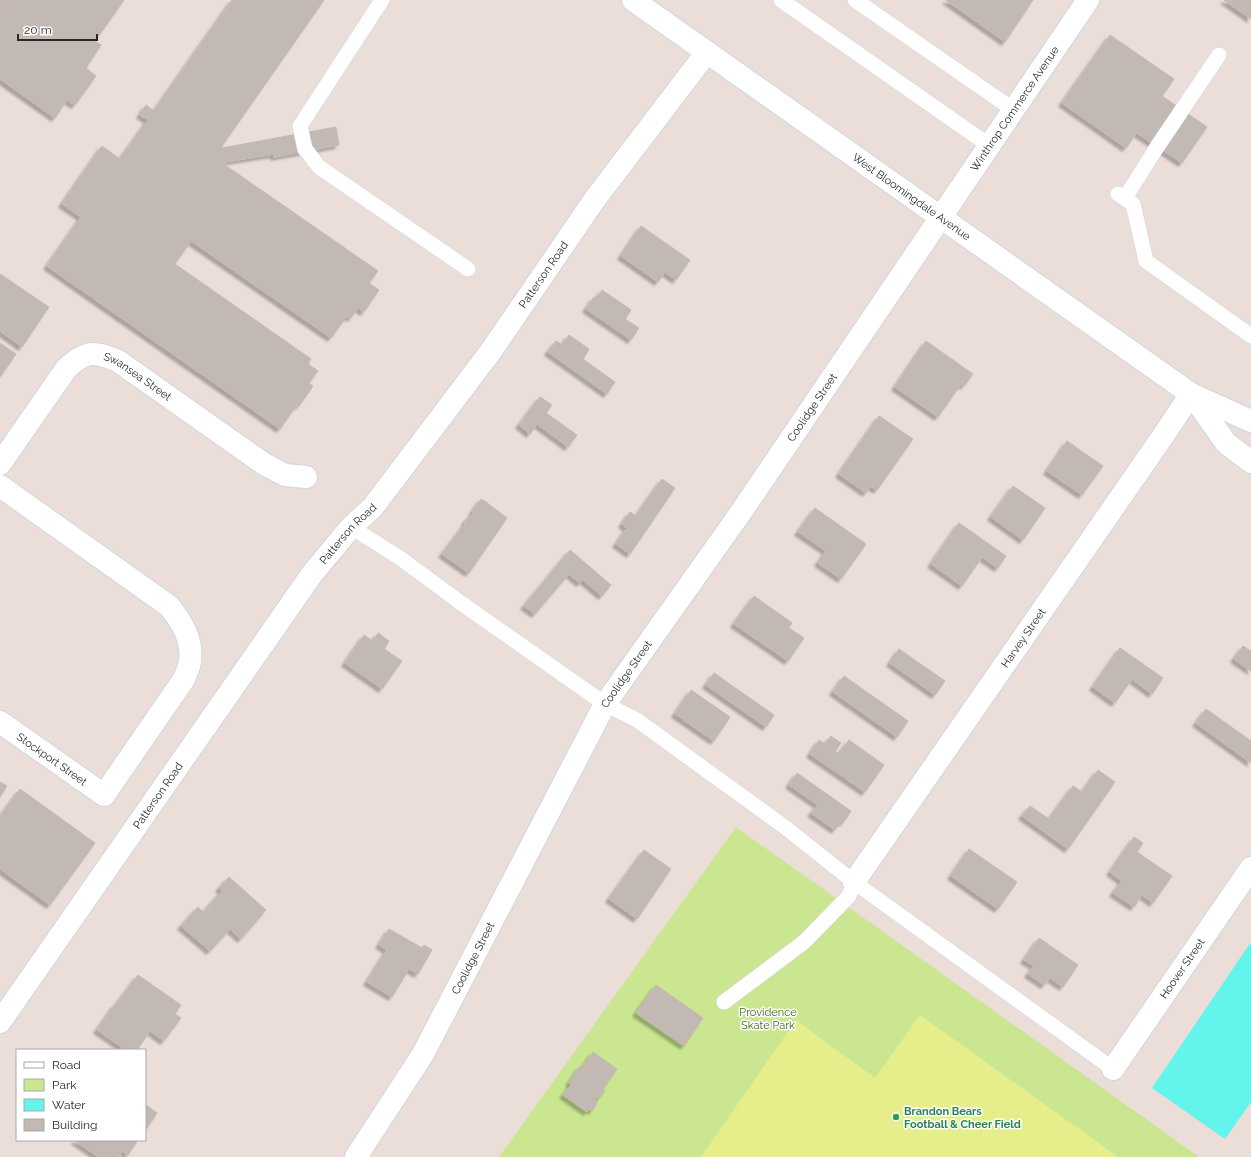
<svg xmlns="http://www.w3.org/2000/svg" width="1251" height="1157" font-family="Raleway,sans-serif">
<defs>
<filter id="shadow"><feDropShadow dx="-3.5" dy="3.5" stdDeviation="1" flood-color="#0004"/></filter>
</defs>
<rect width="100%" height="100%" fill="#ebddd8"/>
<path fill="#cae690" d="M 736,827 L 1199,1157 L 499,1157 Z"/>
<path fill="#e5ee8b" d="M 920,1015 L 1118,1157 L 701,1157 L 796,1020 L 875,1078 Z"/>
<path fill="#63f5eb" d="M 1251,942 L 1251,1102 L 1225,1139 L 1152,1088 Z"/>
<g fill="#c2b9b4" stroke="#c7b8b2" filter="url(#shadow)">
<path d="M 0,0 L 124,0 L 95,41 L 101,45 L 86,68 L 96,76 L 75,105 L 67,100 L 55,118 L 0,79 Z"/>
<path d="M 232,0 L 324,0 L 222,146 L 225,165 L 378,271 L 369,283 L 379,290 L 364,312 L 358,308 L 351,318 L 347,316 L 331,338 L 191,241 L 175,264 L 311,359 L 308,364 L 318,371 L 309,383 L 313,386 L 299,406 L 297,405 L 280,429 L 47,266 L 81,217 L 62,204 L 102,146 L 120,159 L 148,120 L 140,115 L 146,105 L 154,111 Z"/>
<path d="M 946,0 L 1033,0 L 1005,42 Z"/>
<path d="M 1224,0 L 1251,0 L 1251,19 Z"/>
<path d="M 1110,35 L 1174,79 L 1126,148 L 1062,103 Z"/>
<path d="M 1162,96 L 1207,127 L 1182,163 L 1137,133 Z"/>
<path d="M 336,127 L 339,145 L 274,157 L 274,154 L 225,162 L 222,148 Z"/>
<path d="M 641,226 L 690,260 L 676,280 L 665,272 L 658,282 L 621,256 Z"/>
<path d="M 0,274 L 49,307 L 22,347 L 0,331 Z"/>
<path d="M 602,290 L 631,310 L 625,319 L 639,328 L 631,340 L 586,309 L 594,297 L 596,299 Z"/>
<path d="M 569,335 L 589,349 L 583,359 L 615,382 L 607,394 L 548,352 L 556,341 L 562,345 Z"/>
<path d="M 926,341 L 973,374 L 964,386 L 961,384 L 938,417 L 895,387 Z"/>
<path d="M 0,343 L 16,354 L 0,377 Z"/>
<path d="M 540,397 L 552,405 L 546,413 L 577,435 L 568,447 L 537,424 L 530,434 L 519,425 Z"/>
<path d="M 879,416 L 913,439 L 877,490 L 871,486 L 866,493 L 839,474 Z"/>
<path d="M 1067,441 L 1103,466 L 1082,495 L 1047,471 Z"/>
<path d="M 662,479 L 675,488 L 630,554 L 616,544 L 627,528 L 622,524 L 630,512 L 636,516 Z"/>
<path d="M 1013,486 L 1045,508 L 1023,540 L 991,517 Z"/>
<path d="M 481,499 L 486,502 L 507,518 L 469,573 L 442,554 L 465,524 L 466,520 L 473,513 L 472,512 Z"/>
<path d="M 815,508 L 866,544 L 841,579 L 818,563 L 826,551 L 798,532 Z"/>
<path d="M 959,523 L 1006,556 L 998,568 L 982,557 L 962,586 L 931,564 Z"/>
<path d="M 570,550 L 611,585 L 602,596 L 583,580 L 580,583 L 569,574 L 535,614 L 524,606 Z"/>
<path d="M 754,596 L 792,623 L 789,628 L 804,638 L 788,661 L 734,624 Z"/>
<path d="M 378,633 L 389,641 L 384,649 L 402,661 L 382,689 L 345,663 L 364,635 L 373,641 Z"/>
<path d="M 1243,646 L 1251,651 L 1251,671 L 1234,659 Z"/>
<path d="M 1120,648 L 1163,678 L 1152,694 L 1132,679 L 1115,703 L 1093,687 Z"/>
<path d="M 899,649 L 945,681 L 935,695 L 890,663 Z"/>
<path d="M 714,673 L 774,715 L 766,727 L 706,685 Z"/>
<path d="M 844,676 L 908,721 L 897,737 L 833,692 Z"/>
<path d="M 691,690 L 730,717 L 714,741 L 675,714 Z"/>
<path d="M 1206,709 L 1251,741 L 1251,763 L 1196,723 Z"/>
<path d="M 831,736 L 841,743 L 835,751 L 839,754 L 849,740 L 884,765 L 865,792 L 810,754 L 819,740 L 825,744 Z"/>
<path d="M 1098,770 L 1115,782 L 1068,849 L 1022,816 L 1030,806 L 1049,819 L 1073,786 L 1082,792 Z"/>
<path d="M 797,773 L 851,811 L 843,823 L 841,821 L 835,830 L 811,813 L 818,805 L 789,785 Z"/>
<path d="M 0,782 L 7,786 L 0,797 Z"/>
<path d="M 20,789 L 95,843 L 50,905 L 0,869 L 0,817 Z"/>
<path d="M 1134,837 L 1143,843 L 1137,852 L 1172,876 L 1153,903 L 1142,895 L 1134,907 L 1113,893 L 1122,881 L 1110,872 Z"/>
<path d="M 969,849 L 1017,882 L 998,909 L 951,876 Z"/>
<path d="M 644,850 L 671,869 L 637,919 L 609,899 Z"/>
<path d="M 229,877 L 266,910 L 241,939 L 230,929 L 210,951 L 181,926 L 198,907 L 203,912 L 222,891 L 219,888 Z"/>
<path d="M 389,929 L 422,948 L 424,945 L 432,950 L 418,974 L 409,969 L 392,997 L 367,982 L 387,950 L 379,945 Z"/>
<path d="M 1039,938 L 1078,965 L 1063,987 L 1050,978 L 1044,985 L 1028,974 L 1034,966 L 1024,960 Z"/>
<path d="M 138,975 L 181,1005 L 175,1014 L 181,1018 L 164,1041 L 150,1031 L 137,1050 L 126,1050 L 97,1030 L 115,1004 L 116,1005 Z"/>
<path d="M 656,985 L 703,1018 L 684,1046 L 636,1013 Z"/>
<path d="M 593,1052 L 617,1069 L 603,1089 L 605,1091 L 599,1098 L 597,1097 L 594,1101 L 597,1103 L 592,1111 L 589,1109 L 587,1112 L 563,1095 L 571,1085 L 569,1083 L 580,1066 L 582,1068 Z"/>
<path d="M 145,1104 L 157,1113 L 145,1131 Z"/>
<path d="M 74,1140 L 138,1140 L 128,1155 L 122,1151 L 118,1157 L 96,1157 L 97,1156 Z"/>
</g>
<g fill="none" stroke-linecap="round" stroke-linejoin="round">
<defs>
<g id="lane">
<path d="M 382,0 L 300,126 L 305,149 L 319,167 L 468,269"/>
<path d="M 781,0 L 990,146"/>
<path d="M 855,0 L 1014,110"/>
<path d="M 1118,194 L 1133,204 L 1146,261 L 1251,336"/>
<path d="M 1125,198 L 1157,147 L 1219,55"/>
<path d="M 351,527 L 400,558 L 461,603 L 605,704 L 637,720 L 786,828 L 854,882 L 1113,1069"/>
<path d="M 724,1002 L 804,942 L 849,896 L 854,882"/>
</g>
<g id="street">
<path id="s1" d="M 0,464 L 66,369 C 86,350 94,351 118,361 L 264,464 L 285,475 L 306,477"/>
<path d="M 0,486 L 169,606 C 181,621 193,639 190,661 C 190,666 186,673 184,679 L 104,795 L 0,722"/>
<path id="s2" d="M 854,882 L 1163,436 L 1191,394"/>
<path id="s3" d="M 0,1022 L 312,574 L 351,527 L 373,507 L 491,351 L 595,199 L 707,52"/>
<path id="s4" d="M 1113,1069 L 1251,868"/>
<path id="s5" d="M 356,1157 L 423,1054 L 605,704 L 739,515 L 1088,0"/>
</g>
<g id="secondary">
<path id="s6" d="M 633,0 L 1191,394 L 1251,421"/>
<path d="M 1192,395 L 1226,443 L 1251,462"/>
</g>
</defs>
<use href="#lane" stroke="#cdd8e2" stroke-width="16"/>
<use href="#street" stroke="#cdd8e2" stroke-width="24"/>
<use href="#secondary" stroke="#cdd8e2" stroke-width="24"/>
<use href="#lane" stroke="#fff" stroke-width="15"/>
<use href="#street" stroke="#fff" stroke-width="22"/>
<use href="#secondary" stroke="#fff" stroke-width="22"/>
</g>
<circle fill="#2e9e5b" stroke="#fff" stroke-width="1.5" cx="896" cy="1117" r="4"/>
<g text-anchor="middle" stroke-width="3" stroke-linejoin="round" paint-order="stroke">
<g font-size="11" fill="#282828" stroke="#fff">
<text dy="4" stroke="none"><textPath href="#s5" startOffset="1240">Winthrop Commerce Avenue</textPath></text>
<text dy="4" stroke="none"><textPath href="#s6" startOffset="341">West Bloomingdale Avenue</textPath></text>
<text dy="4" stroke="none"><textPath href="#s3" startOffset="925">Patterson Road</textPath></text>
<text dy="4" stroke="none"><textPath href="#s1" startOffset="198">Swansea Street</textPath></text>
<text dy="4" stroke="none"><textPath href="#s5" startOffset="879">Coolidge Street</textPath></text>
<text dy="4" stroke="none"><textPath href="#s3" startOffset="600">Patterson Road</textPath></text>
<text dy="4" stroke="none"><textPath href="#s2" startOffset="297">Harvey Street</textPath></text>
<text dy="4" stroke="none"><textPath href="#s5" startOffset="554">Coolidge Street</textPath></text>
<text transform="translate(52 759) rotate(35)" y="4">Stockport Street</text>
<text dy="4" stroke="none"><textPath href="#s3" startOffset="276">Patterson Road</textPath></text>
<text dy="4" stroke="none"><textPath href="#s5" startOffset="231">Coolidge Street</textPath></text>
<text dy="4" stroke="none"><textPath href="#s4" startOffset="122">Hoover Street</textPath></text>
</g>
<g font-size="11" fill="#426815" stroke="#fff">
<text x="768" y="1016">Providence<tspan x="768" dy="13">Skate Park</tspan></text>
</g>
<g font-size="11" font-weight="bold" fill="#27864d" stroke="#fff" text-anchor="start">
<text x="904" y="1115">Brandon Bears<tspan x="904" dy="13">Football &amp; Cheer Field</tspan></text>
</g>
</g>
<rect x="16" y="1049" width="130" height="92" fill="#ffffff" stroke="#a9a9a9"/>
<rect x="24" y="1062" width="20" height="6" fill="#ffffff" stroke="#a9a9a9"/>
<text x="52" y="1069" font-size="12" fill="#282828">Road</text>
<rect x="24" y="1079" width="20" height="12" fill="#cae690" stroke="#a9a9a9"/>
<text x="52" y="1089" font-size="12" fill="#282828">Park</text>
<rect x="24" y="1099" width="20" height="12" fill="#63f5eb" stroke="#a9a9a9"/>
<text x="52" y="1109" font-size="12" fill="#282828">Water</text>
<rect x="24" y="1119" width="20" height="12" fill="#c2b9b4" stroke="#a9a9a9"/>
<text x="52" y="1129" font-size="12" fill="#282828">Building</text>
<path d="M18 34v6h79v-6" fill="none" stroke="#282828" stroke-width="2"/>
<text x="24" y="34" font-size="12" fill="#282828" stroke="#ffffff" stroke-width="3" paint-order="stroke">20 m</text>
</svg>
